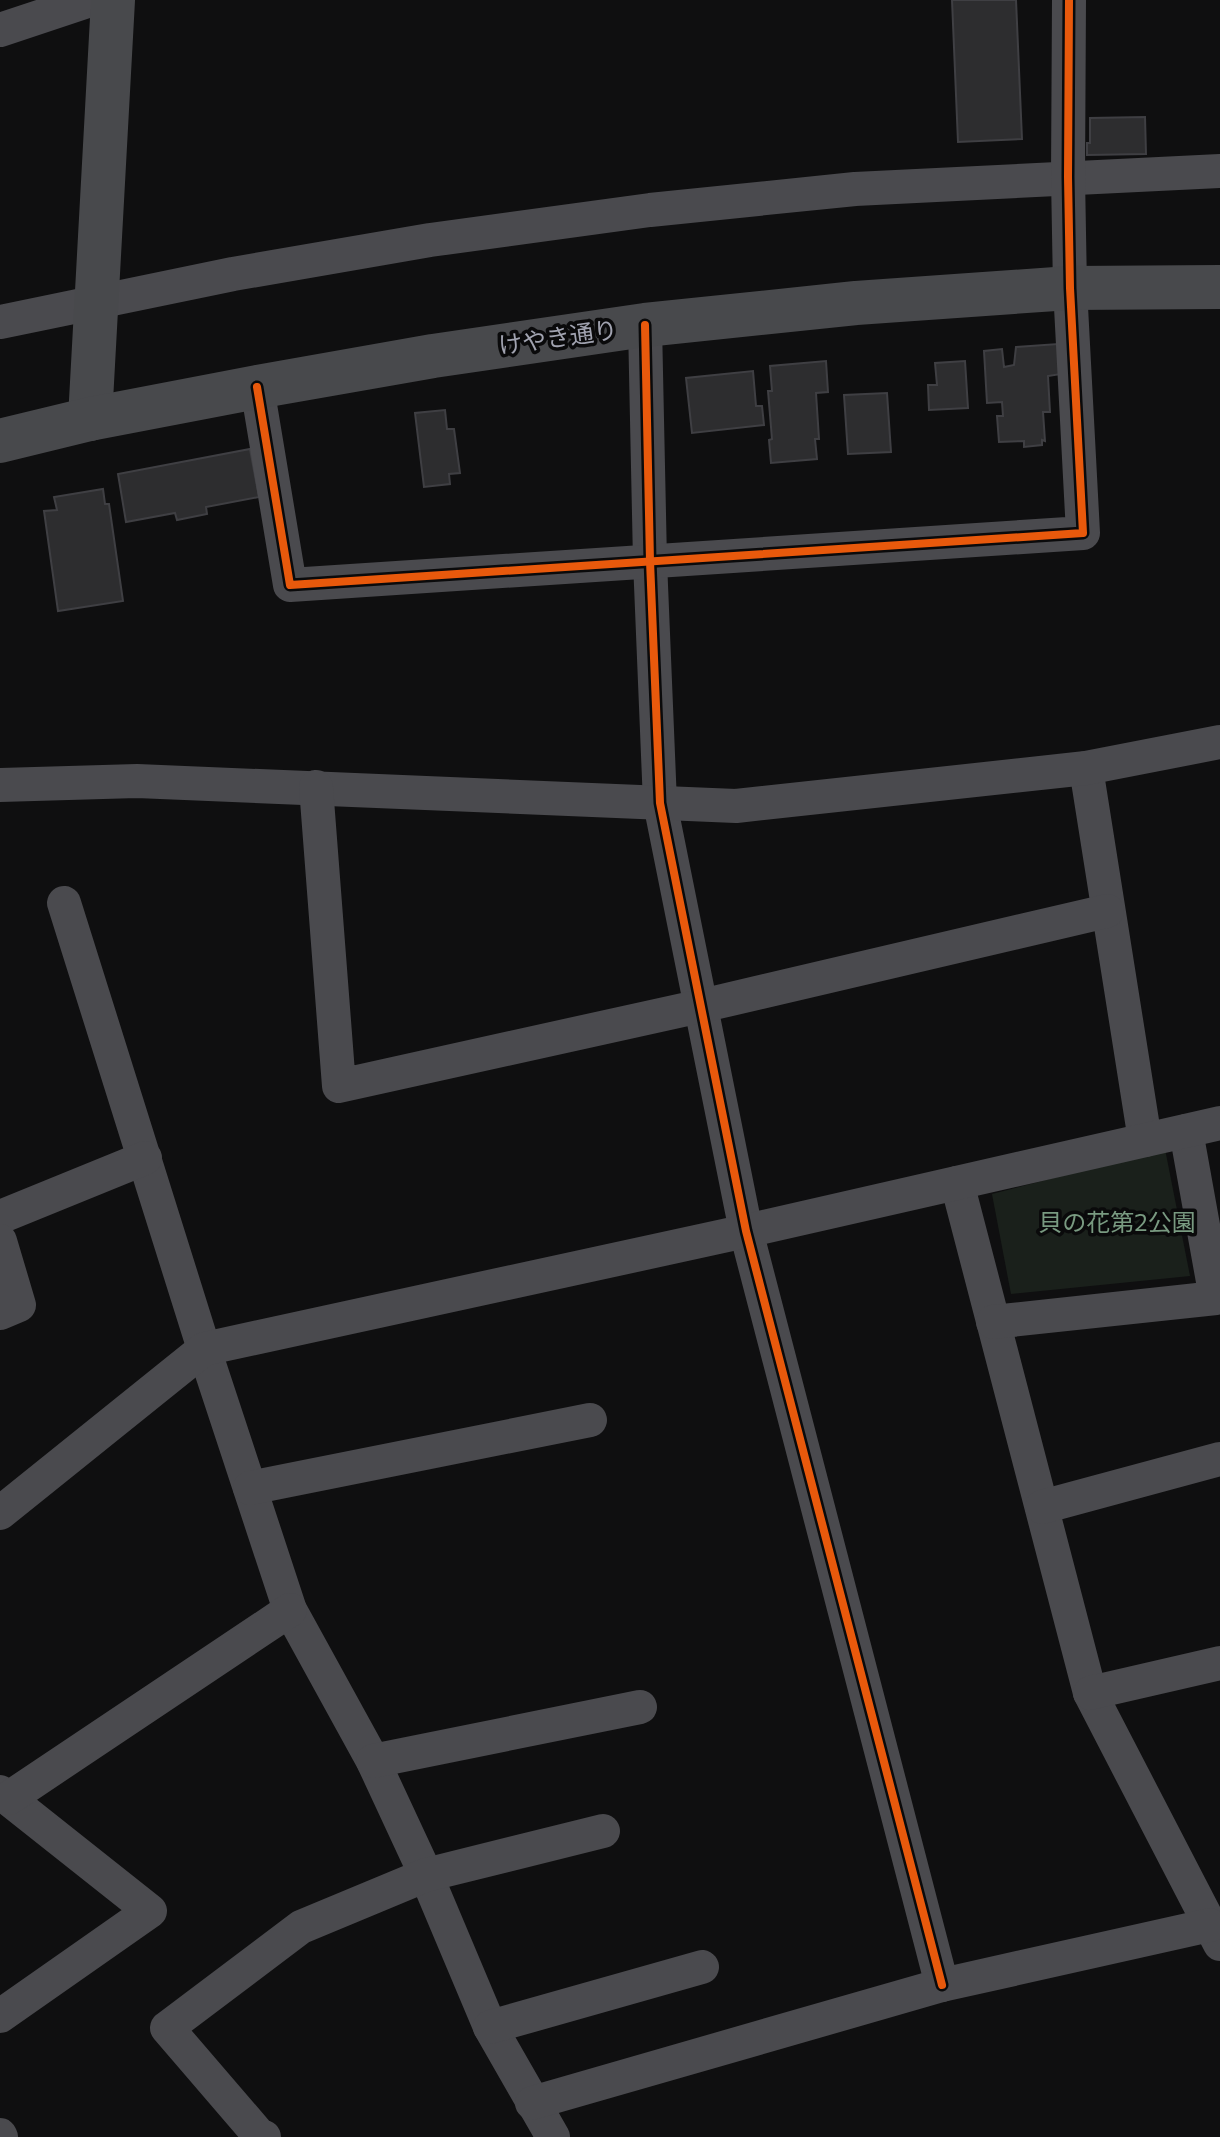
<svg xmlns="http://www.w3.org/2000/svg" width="1220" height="2137" font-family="Commissioner,'Noto Sans JP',sans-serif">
<rect width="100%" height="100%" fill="#0f0f10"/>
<path fill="#1a201b" d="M 1165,1149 L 1190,1276 L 1011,1294 L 992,1194 Z"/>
<g fill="#2d2d2f" stroke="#3f3f43" stroke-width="2">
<path d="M 952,0 L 1016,0 L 1022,139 L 958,142 Z"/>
<path d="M 1145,117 L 1146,154 L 1087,155 L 1087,143 L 1090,143 L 1090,118 Z"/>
<path d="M 1058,344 L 1061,374 L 1048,376 L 1050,412 L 1043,412 L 1045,441 L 1042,440 L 1042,445 L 1024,447 L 1024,441 L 999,442 L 997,416 L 1003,416 L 1002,402 L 987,403 L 984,351 L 1002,349 L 1004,367 L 1014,365 L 1016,347 Z"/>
<path d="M 826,361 L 828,392 L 816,393 L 819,439 L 815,439 L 817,459 L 771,463 L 769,440 L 772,439 L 768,391 L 772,391 L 770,366 Z"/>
<path d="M 965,361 L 968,408 L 929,410 L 928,385 L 937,385 L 935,363 Z"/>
<path d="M 753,371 L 756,406 L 762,406 L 764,425 L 692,433 L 686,378 Z"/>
<path d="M 887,393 L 891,452 L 848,454 L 844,395 Z"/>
<path d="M 445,410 L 447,429 L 454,429 L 460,473 L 449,474 L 450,484 L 424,487 L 415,413 Z"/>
<path d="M 250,449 L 259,497 L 206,507 L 207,514 L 177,520 L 175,513 L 126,522 L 118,474 Z"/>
<path d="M 103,489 L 105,504 L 109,504 L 123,601 L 58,611 L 44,511 L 57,510 L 54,497 Z"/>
</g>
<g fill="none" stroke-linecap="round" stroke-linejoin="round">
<g stroke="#4a4a4e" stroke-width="34">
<path d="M 0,30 L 90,0"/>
<path d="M 0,322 L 233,274 L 430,240 L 650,210 L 855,189 L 1220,171"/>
<path d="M 645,325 L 650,561 L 660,803 L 746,1231 L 942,1985"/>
<path d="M 257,387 L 290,585 L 1083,533 L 1070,288 L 1068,177 L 1069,0"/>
<path d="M 1086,768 L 1145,1140"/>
<path d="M 0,785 L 137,781 L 736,806 L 1086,768 L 1220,742"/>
<path d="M 316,787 L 339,1086 L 701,1006 L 1107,911"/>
<path d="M 64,903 L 204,1349 L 290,1610 L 373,1761 L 426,1875 L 490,2027 L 553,2137"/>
<path d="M 957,1183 L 1090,1693 L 1220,1944"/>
<path d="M 0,1217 L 145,1158"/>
<path d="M 0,1241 L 19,1305 L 0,1313"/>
<path d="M 993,1322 L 1216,1298 L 1186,1131"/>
<path d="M 250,1488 L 590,1420"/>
<path d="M 1042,1507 L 1220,1459"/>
<path d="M 0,1513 L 204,1349 L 746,1231 L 1220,1123"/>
<path d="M 1090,1693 L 1220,1663"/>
<path d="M 373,1761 L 640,1707"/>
<path d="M 0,1792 L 150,1911 L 0,2016"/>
<path d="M 9,1798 L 290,1610"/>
<path d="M 490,2027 L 702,1967"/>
<path d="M 532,2103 L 942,1985 L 1210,1925"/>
<path d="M 0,2135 L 1,2137"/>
<path d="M 264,2137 L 259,2135 L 167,2028 L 301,1927 L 426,1875 L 603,1831"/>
</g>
<g stroke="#48494c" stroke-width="44">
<path d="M 90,419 L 113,0"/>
<path d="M 0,441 L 90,419 L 257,387 L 433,356 L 645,325 L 856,303 L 1070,288 L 1220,287"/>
</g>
<defs>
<g id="cycleway">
<path d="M 645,325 L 650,561 L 660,803 L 746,1231 L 942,1985"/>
<path d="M 257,387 L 290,585 L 1083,533 L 1070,288 L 1068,177 L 1069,0"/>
</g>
</defs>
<use href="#cycleway" stroke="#0a0a0b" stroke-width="13"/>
<use href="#cycleway" stroke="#e8590c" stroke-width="8"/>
</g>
<g text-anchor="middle" stroke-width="7" stroke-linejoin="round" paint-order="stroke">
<g font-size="24" fill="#a1a3b0" stroke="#0a0a0b">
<text transform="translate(558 338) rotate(-8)" y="8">けやき通り</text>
</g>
<g font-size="24" fill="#799a81" stroke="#0a0a0b">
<text x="1117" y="1231">貝の花第2公園</text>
</g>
</g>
</svg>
